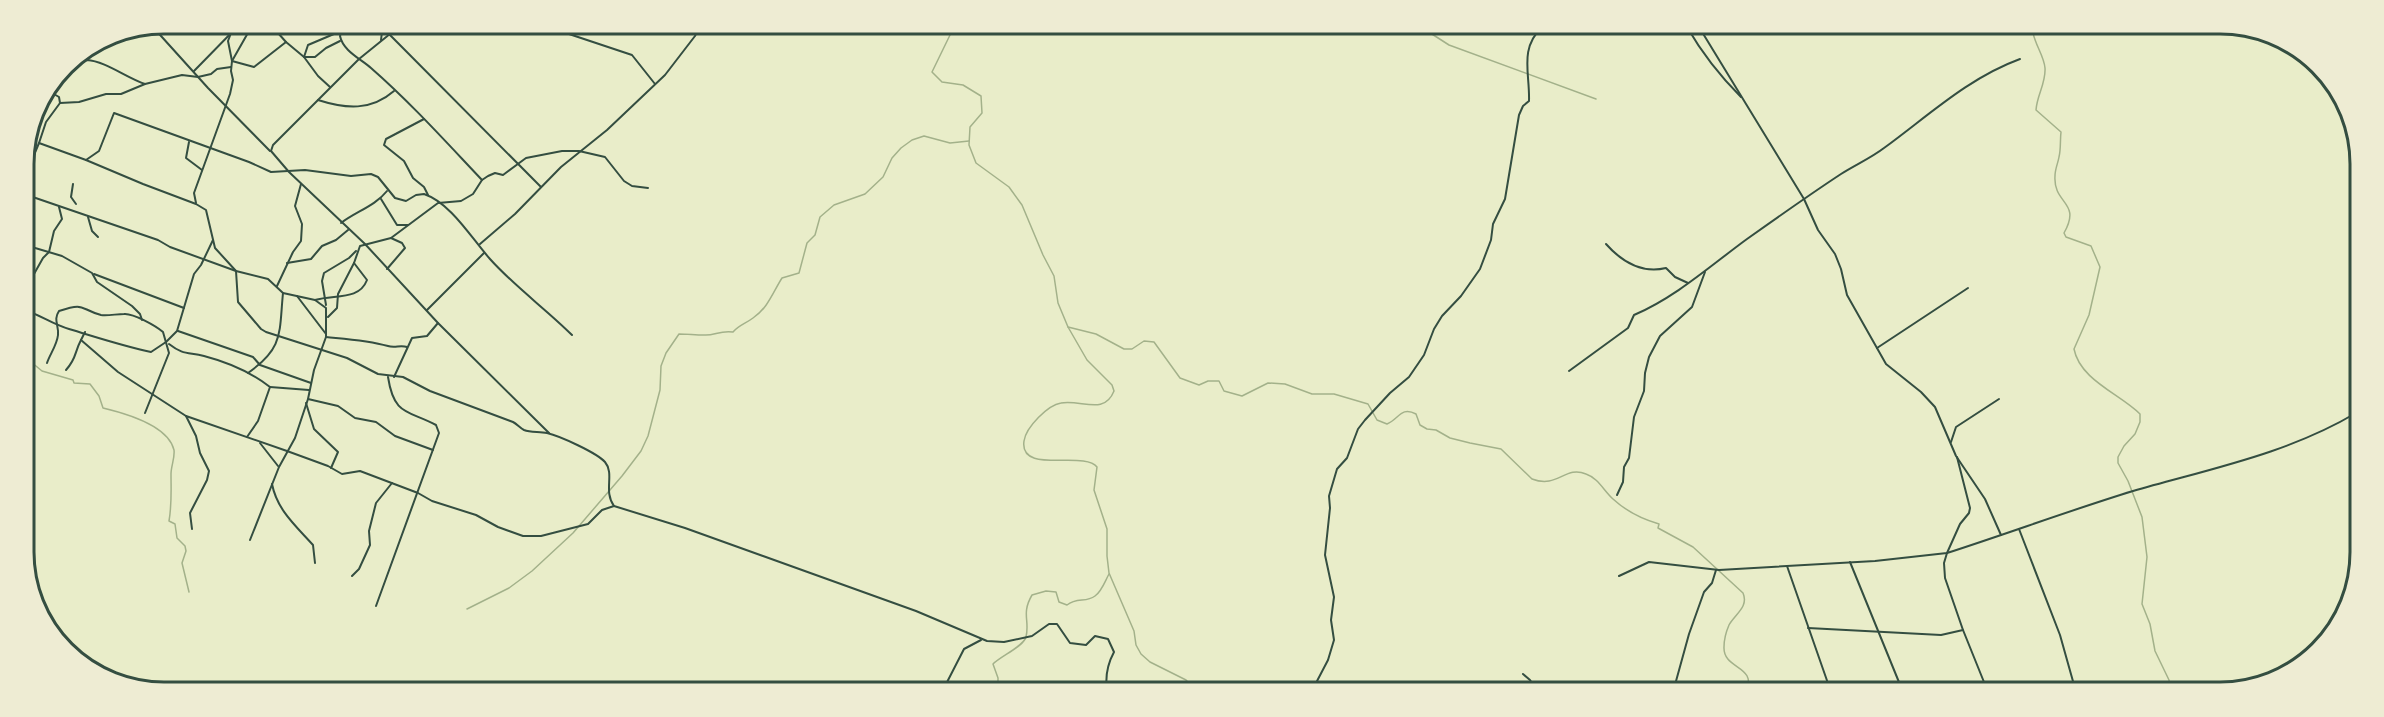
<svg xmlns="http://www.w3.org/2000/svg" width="2384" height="717" font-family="'Golos Text',sans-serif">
<rect width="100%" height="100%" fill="#e9edc9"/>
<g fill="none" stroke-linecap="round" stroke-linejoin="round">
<g stroke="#a3b18a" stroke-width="1.5">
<path d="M 951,26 L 950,35 L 932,72 L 942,82 L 963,85 L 981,96 L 982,113 L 970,127 L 969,145 L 976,163 L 1009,187 L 1022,205 L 1043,255 L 1054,276 L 1058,303 L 1068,327 L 1087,360 L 1112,385 L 1114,391 C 1104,416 1081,399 1061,403 C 1048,405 1026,427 1024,441 C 1019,475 1084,450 1097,467 L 1094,490 L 1107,529 L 1107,556 L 1109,573 L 1134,631 L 1136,645 L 1141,654 L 1150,662 L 1186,680 L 1196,691"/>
<path d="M 1421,27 L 1449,45 L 1596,99"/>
<path d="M 2032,28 C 2034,44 2044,55 2045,68 C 2046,83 2037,95 2036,110 L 2061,132 C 2060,140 2061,149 2059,157 C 2058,163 2055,169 2055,176 C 2053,205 2082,201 2064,233 L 2066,237 L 2091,246 L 2100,267 L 2089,315 L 2074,349 C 2080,380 2120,394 2140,414 L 2140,422 L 2135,434 L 2124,446 L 2118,457 L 2118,463 L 2128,481 L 2142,517 L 2147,557 L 2142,604 L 2150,624 L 2155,651 L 2169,680 L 2171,693"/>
<path d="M 1068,327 L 1096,334 L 1124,349 L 1132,349 L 1144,341 L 1154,342 L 1180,378 L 1199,385 L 1208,381 L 1219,381 L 1224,391 L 1242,396 L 1268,383 L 1285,384 L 1312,394 L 1334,394 L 1368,404 L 1377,420 L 1387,424 C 1399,419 1401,406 1416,414 L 1420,425 L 1427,429 L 1436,430 L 1450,438 L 1470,443 L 1501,449 L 1532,479 C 1558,489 1565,465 1586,474 C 1598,478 1604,491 1613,499 C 1626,511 1642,519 1659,524 L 1658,528 L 1693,547 L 1743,593 C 1749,607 1735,614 1729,625 C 1726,632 1724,640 1724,647 C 1723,670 1758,665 1746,692"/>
<path d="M 25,357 L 42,371 L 73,380 L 74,383 L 90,384 L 99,396 L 103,408 C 124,413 168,425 174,450 C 175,458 171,466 171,474 C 171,490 172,504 169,521 L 175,524 L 177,538 L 185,546 L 186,551 L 182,563 L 189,592"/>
<path d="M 467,609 L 509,588 L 532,571 L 573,533 L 622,476 L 641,451 L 648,436 L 660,390 L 661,366 L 666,353 L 679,334 C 688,334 695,335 704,335 C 714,336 720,330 733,332 C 739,325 745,324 753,318 C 768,308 773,292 782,278 L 799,273 L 807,243 L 815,235 L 820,217 L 834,205 L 865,194 L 883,177 L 892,158 L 901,148 L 912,140 L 924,136 L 950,143 L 969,141"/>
<path d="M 998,690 L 998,678 L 993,664 C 1001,656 1024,646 1026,637 C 1030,620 1021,614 1032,595 L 1046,591 L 1056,592 L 1059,602 L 1067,605 C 1077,597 1086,603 1095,596 C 1102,591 1105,581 1109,574"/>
</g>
<g stroke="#344e41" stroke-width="2">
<path d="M 270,24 L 286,42"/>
<path d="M 335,24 L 341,31 L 308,45 L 304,57 L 315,57 L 326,48 L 340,41"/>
<path d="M 344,24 L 340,36 C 343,51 361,59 371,68 C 411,103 446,142 482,180"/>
<path d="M 401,25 L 359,59 L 273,145 L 271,151 L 289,172 L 365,244 L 438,323 L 549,433"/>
<path d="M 542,25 L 632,55 L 655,84"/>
<path d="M 152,26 L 208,88 L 270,151"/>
<path d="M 1687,27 C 1702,53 1720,76 1741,97"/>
<path d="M 1699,27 L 1804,199 L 1818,230 L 1835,254 L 1841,269 L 1847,295 L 1886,364 L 1921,392 L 1935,407 L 1956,456 L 1985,499 L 2001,535"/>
<path d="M 231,33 L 228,41 L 232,61 L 254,67 L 286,42 L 304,57 L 318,76 L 330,87"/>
<path d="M 389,34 L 541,187"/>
<path d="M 381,40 L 383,24"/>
<path d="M 68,63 C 76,65 80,60 87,60 C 105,61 127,78 145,84"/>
<path d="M 194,71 L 240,24"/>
<path d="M 47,90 L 59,97 L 60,103"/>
<path d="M 318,100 C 346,109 371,111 394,91"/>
<path d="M 424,119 L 386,139 L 384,145 L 404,161 L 413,178 L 424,187 L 428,195"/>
<path d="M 189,142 L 186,158 L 202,170"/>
<path d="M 39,143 L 46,122 L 60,103 L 79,102 L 106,94 L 121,94 L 145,84 L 182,75 L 198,77 L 211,74 L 217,69 L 231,67"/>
<path d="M 25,151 L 34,155 L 39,143 L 86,160 L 99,151 L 114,113 L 249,162 L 271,172 L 305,170 L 351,176 L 371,174 L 378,177 L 395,198 L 406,201 L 416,195 L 424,194 C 451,203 472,239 490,259 C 515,287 546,309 572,335"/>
<path d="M 86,160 L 143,184 L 196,204 L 206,210 L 215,248 L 236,271 L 238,302 L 261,329 L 266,332 L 347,358 L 378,374 L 403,377 L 430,391 L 513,422 C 517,424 520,428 524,430 C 531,433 540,431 547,433 C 560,436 597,453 605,462 C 615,474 603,491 614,506 L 685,528 L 916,611 L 987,641 L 1004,642 L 1032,636 L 1049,624 L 1057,624 L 1070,643 L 1086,645 L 1095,636 L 1108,639 L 1114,652 C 1107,665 1105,676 1107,690"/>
<path d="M 24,171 L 34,155"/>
<path d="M 73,184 L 71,197 L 76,204"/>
<path d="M 24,194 L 158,240 L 170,247 L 236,271 L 268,279 L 283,293 L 315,300 L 326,308 L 326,337 L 314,370 L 308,399 L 295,438 L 279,467 L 250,540"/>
<path d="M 381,199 L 397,225 L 408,225"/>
<path d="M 196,203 L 194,193 L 230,94 L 233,80 L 231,71 L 232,61 L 253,24"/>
<path d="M 88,217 L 92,231 L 98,237"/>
<path d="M 341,223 C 357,211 375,206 387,191"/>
<path d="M 480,244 L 515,214 L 561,167 L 607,130 L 665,75 L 695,36 L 700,25"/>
<path d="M 1606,244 C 1622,262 1641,274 1666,268 L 1675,277 L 1688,283"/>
<path d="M 25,245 L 62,256 L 92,273 L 97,282 L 132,306 L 140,314 L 142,320"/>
<path d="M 287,263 L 311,259 L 322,246 L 336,240 L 348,230"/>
<path d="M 387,269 L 405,248 L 402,243 L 391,238"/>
<path d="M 94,274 L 184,308"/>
<path d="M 277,286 L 293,252 L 301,241 L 302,224 L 295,206 L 301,184"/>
<path d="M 297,296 L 326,334"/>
<path d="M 315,300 C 334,294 359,301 367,280 L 354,263"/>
<path d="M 326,305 L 322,281 L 324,273 L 349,258 L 356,251"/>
<path d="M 25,310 C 40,315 54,325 69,329 C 96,337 123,346 151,352 L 166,342 L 177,331 L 194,274 L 201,265 L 213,240"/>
<path d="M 427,310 L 484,253"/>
<path d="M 33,312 L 30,289 L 34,274 L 43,258 L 49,252 L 54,231 L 62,219 L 59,207"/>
<path d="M 328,317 L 337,308 L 338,294 L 354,263 L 360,246 L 391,238 L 438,203 L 461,201 L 473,194 L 482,180 L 488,176 L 495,173 L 503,175 L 526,158 L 562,151 L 579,151 L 605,157 L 624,181 L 632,186 L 648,188"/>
<path d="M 178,331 L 253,357 L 260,365 L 311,383"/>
<path d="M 85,332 L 81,340 L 118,372 L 186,416 L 287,451 L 328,466 L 342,474 L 360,471 L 418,493 L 432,501 L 476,515 L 498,527 L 523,536 L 541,536 L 588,524 L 602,510 L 614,506"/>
<path d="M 326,337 C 347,339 367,340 388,346 C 394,348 401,345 407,347"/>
<path d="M 169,344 C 183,355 188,352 204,356 C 227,362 252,373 270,387 L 258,421 L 247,437"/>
<path d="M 1877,348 L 1968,288"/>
<path d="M 47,363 C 50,354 57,345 58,335 C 59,325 53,320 59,311 C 86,302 79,309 101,315 C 107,316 117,314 124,314 C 133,313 156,326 163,332 L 169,353 L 145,413"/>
<path d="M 66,370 C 77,358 74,353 81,340"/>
<path d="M 1569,371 L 1628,328 L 1634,315 C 1676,297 1710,266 1747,239 C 1778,217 1809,195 1841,174 C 1855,165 1871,158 1884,148 C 1928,116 1968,78 2020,59"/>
<path d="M 248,373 C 284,348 279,333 283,293"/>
<path d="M 394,377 L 412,338 L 427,336 L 438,323"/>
<path d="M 270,387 L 309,390"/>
<path d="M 308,399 L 338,406 L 355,418 L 376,422 L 395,436 L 433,450"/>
<path d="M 306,403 L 314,429 L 338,452 L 331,468"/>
<path d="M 186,416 L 196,436 L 200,453 L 209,471 L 207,480 L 190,513 L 192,529"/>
<path d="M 1951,442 L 1956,427 L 1999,399"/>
<path d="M 260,443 L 278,466"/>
<path d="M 272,484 C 277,510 296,526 313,545 L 315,563"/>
<path d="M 1617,495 L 1623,482 L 1624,467 L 1629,458 L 1634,417 L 1644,391 L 1645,373 L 1649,357 L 1660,336 L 1692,307 L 1705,272"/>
<path d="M 2019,529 L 2060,635 L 2076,692"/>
<path d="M 1850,562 L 1903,692"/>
<path d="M 1787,566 L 1831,692"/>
<path d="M 352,576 L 359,569 L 370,545 L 369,531 L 376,503 L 392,483"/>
<path d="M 1619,576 L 1649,562 L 1719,570 L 1875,561 L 1947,553 L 1960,524 L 1969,513 L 1970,508 L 1957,457"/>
<path d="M 376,606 L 439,433 L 436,425 C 408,410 394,416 388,377"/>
<path d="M 1808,628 L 1941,635 L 1963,630"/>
<path d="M 1523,674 L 1530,680 L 1537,691"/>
<path d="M 943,690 L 964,649 L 981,640"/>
<path d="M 1314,691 L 1316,683 L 1328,660 L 1334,640 L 1331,620 L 1334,597 L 1325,555 L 1330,508 L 1329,496 L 1337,469 L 1347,458 L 1358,429 L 1365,420 L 1390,393 L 1409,377 L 1424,355 L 1434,329 L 1442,316 L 1461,296 L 1480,269 L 1491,240 L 1493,224 L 1505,199 L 1519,115 L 1523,106 L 1529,101 C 1530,73 1519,49 1542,27"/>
<path d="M 1673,692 L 1689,634 L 1704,592 L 1712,583 L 1716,570"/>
<path d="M 1988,692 L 1963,630 L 1945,578 L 1944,563 L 1947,553 C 2009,533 2071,510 2133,491 C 2209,469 2287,454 2356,413"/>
</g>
</g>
<path d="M0 0H2384V717H0ZM164 34H2220A130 130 0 0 1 2350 164V552A130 130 0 0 1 2220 682H164A130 130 0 0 1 34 552V164A130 130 0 0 1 164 34Z" fill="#eeecd3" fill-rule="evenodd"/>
<path fill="none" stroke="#344e41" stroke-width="3" d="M164 34H2220A130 130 0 0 1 2350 164V552A130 130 0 0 1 2220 682H164A130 130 0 0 1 34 552V164A130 130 0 0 1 164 34Z"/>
</svg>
